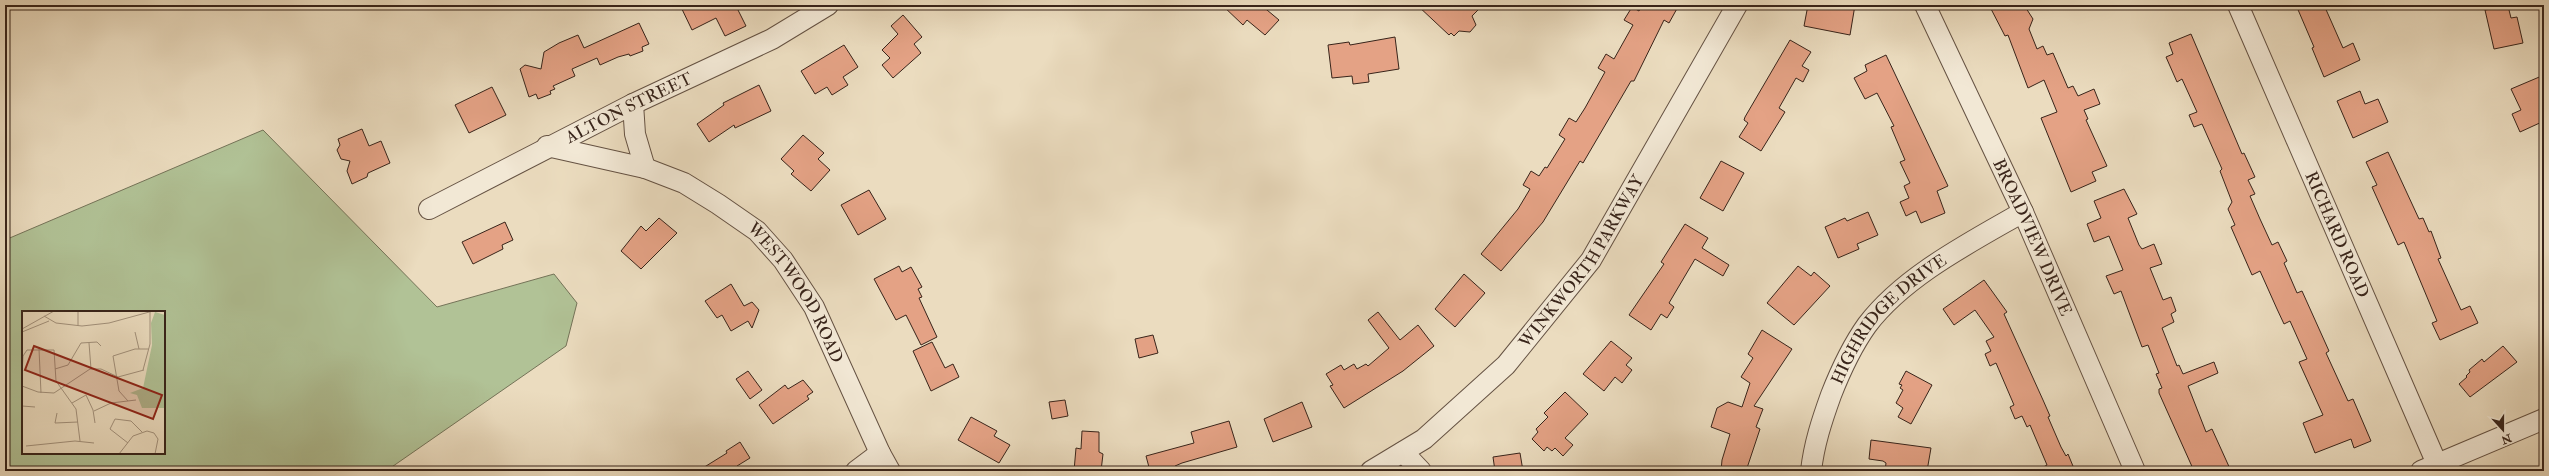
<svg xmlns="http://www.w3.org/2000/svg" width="2549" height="476" font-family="'IM FELL Double Pica',serif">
<rect width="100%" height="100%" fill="#ebdcbf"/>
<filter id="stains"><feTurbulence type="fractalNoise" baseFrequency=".005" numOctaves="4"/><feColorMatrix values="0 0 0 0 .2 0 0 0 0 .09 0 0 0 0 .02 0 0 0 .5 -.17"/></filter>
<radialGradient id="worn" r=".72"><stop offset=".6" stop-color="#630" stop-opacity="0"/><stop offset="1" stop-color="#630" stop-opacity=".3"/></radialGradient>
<path fill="#b1c296" stroke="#747358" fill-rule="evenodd" d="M 263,130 L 437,307 L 554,274 L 577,303 L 566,346 L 386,471 L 5,471 L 5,240 ZM 23,312 L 164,312 L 164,453 L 23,453 Z"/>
<g fill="#e4a285" stroke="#38241a">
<path d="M 680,5 L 743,5 L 737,8 L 746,26 L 725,36 L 716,18 L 692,30 Z"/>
<path d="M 1222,5 L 1261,5 L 1279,20 L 1265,35 L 1247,20 L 1243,25 Z"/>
<path d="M 1417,5 L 1483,5 L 1472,16 L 1476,25 L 1470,32 L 1459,31 L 1454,36 L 1451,33 L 1449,35 Z"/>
<path d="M 1637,5 L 1679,5 L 1669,23 L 1664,20 L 1634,81 L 1631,81 L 1583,163 L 1580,161 L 1543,222 L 1501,271 L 1481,254 L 1518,209 L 1530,189 L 1523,185 L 1531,171 L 1539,176 L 1545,167 L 1547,168 L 1565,139 L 1559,135 L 1569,118 L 1576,122 L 1585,108 L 1605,72 L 1598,68 L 1606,54 L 1614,59 L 1633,25 L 1624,20 L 1632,7 L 1639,11 L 1641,7 Z"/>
<path d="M 1808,5 L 1855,5 L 1850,35 L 1804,26 Z"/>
<path d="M 1989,5 L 2024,5 L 2033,19 L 2029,29 L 2037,49 L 2043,46 L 2047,55 L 2053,53 L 2068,88 L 2073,86 L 2078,96 L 2094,89 L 2100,104 L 2084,110 L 2088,119 L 2086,120 L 2107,166 L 2092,172 L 2096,181 L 2071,192 L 2041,118 L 2057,112 L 2044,80 L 2028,88 L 2008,35 L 2005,36 Z"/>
<path d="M 2296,5 L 2324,5 L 2343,48 L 2353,43 L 2360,60 L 2324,77 L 2312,48 L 2314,47 Z"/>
<path d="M 2508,6 L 2511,18 L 2517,17 L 2523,43 L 2494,49 L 2485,10 Z"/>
<path d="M 903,15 L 922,37 L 914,44 L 921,53 L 893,78 L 882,65 L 890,58 L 882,50 L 898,34 L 891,26 Z"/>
<path d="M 639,23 L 649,44 L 642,47 L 643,51 L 630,56 L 629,54 L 618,57 L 600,65 L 597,58 L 572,69 L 575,76 L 553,86 L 555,89 L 550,91 L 551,94 L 538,99 L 536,94 L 529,97 L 520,69 L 525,65 L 541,69 L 544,52 L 559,43 L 578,35 L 584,48 Z"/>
<path d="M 2191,34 L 2242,154 L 2244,153 L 2255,177 L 2248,180 L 2255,194 L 2250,196 L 2260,219 L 2272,245 L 2278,242 L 2287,261 L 2284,263 L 2297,293 L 2302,291 L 2329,351 L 2326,353 L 2348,401 L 2353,399 L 2371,441 L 2354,448 L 2351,439 L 2315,453 L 2303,423 L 2323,415 L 2299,362 L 2307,359 L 2290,321 L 2284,324 L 2277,309 L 2260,271 L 2252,275 L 2231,227 L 2235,225 L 2228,209 L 2232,202 L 2220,171 L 2222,169 L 2202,124 L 2194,127 L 2189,115 L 2197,112 L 2182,79 L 2177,82 L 2166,57 L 2173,54 L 2169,43 Z"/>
<path d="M 1395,37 L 1399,69 L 1368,74 L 1369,82 L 1353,84 L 1352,76 L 1332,78 L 1328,45 L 1349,42 L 1350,45 Z"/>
<path d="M 1790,40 L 1811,52 L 1802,66 L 1809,70 L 1803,82 L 1796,78 L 1779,108 L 1785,112 L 1761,151 L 1739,137 L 1748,123 L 1744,120 L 1745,117 Z"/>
<path d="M 844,45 L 858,67 L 843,77 L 848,85 L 832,95 L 827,87 L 815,94 L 801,71 Z"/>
<path d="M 1886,55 L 1948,186 L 1937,191 L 1945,213 L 1921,223 L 1916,211 L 1906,216 L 1900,202 L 1909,198 L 1904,186 L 1910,183 L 1900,162 L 1905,160 L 1891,127 L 1894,126 L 1877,93 L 1865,99 L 1854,78 L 1867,71 L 1865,65 Z"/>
<path d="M 2544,75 L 2544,121 L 2520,132 L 2512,114 L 2521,110 L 2511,89 Z"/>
<path d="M 759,85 L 771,111 L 735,128 L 734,125 L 709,142 L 697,124 L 724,105 L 723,103 Z"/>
<path d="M 492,87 L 506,115 L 469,133 L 455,105 Z"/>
<path d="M 2360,91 L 2365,104 L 2378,99 L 2388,122 L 2353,138 L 2337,101 Z"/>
<path d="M 362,129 L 369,146 L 381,141 L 390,163 L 368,173 L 367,177 L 352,184 L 347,171 L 350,161 L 341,159 L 337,150 L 340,145 L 338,139 Z"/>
<path d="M 803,135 L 824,153 L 818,159 L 830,170 L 811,191 L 791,174 L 794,171 L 781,159 Z"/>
<path d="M 2388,152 L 2419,219 L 2423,218 L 2429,232 L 2431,231 L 2441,258 L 2438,259 L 2461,310 L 2470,306 L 2478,323 L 2440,340 L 2432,323 L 2437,321 L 2404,242 L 2398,245 L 2372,187 L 2377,185 L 2366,162 Z"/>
<path d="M 1721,161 L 1744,173 L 1723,211 L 1700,198 Z"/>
<path d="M 2124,189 L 2137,214 L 2128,218 L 2139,245 L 2142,249 L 2154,244 L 2162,264 L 2150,268 L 2163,300 L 2171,297 L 2176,311 L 2171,314 L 2174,322 L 2162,328 L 2177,366 L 2179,365 L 2183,374 L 2214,362 L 2218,373 L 2188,386 L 2206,432 L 2212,429 L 2231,471 L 2194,471 L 2159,393 L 2159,389 L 2162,388 L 2156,374 L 2159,373 L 2148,345 L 2142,347 L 2121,291 L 2114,294 L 2106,276 L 2123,270 L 2109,236 L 2094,242 L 2087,224 L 2101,218 L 2094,201 Z"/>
<path d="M 869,190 L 886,219 L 858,235 L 841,205 Z"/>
<path d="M 1868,212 L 1878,235 L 1857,244 L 1859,249 L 1838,258 L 1825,227 L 1845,218 L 1847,221 Z"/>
<path d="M 659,218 L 677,233 L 641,269 L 621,251 L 641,226 L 646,231 Z"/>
<path d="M 505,222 L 513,240 L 502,245 L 503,249 L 473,264 L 462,242 Z"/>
<path d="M 1685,224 L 1708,238 L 1702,248 L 1729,265 L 1723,276 L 1695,259 L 1669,303 L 1674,307 L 1667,318 L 1661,314 L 1651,330 L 1629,315 L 1664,264 L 1661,262 Z"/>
<path d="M 899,266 L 902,272 L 911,267 L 922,287 L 918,289 L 922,297 L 919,298 L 937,337 L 921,345 L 906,315 L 896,320 L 874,279 Z"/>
<path d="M 1798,266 L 1811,276 L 1814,272 L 1830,286 L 1794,325 L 1767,303 Z"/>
<path d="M 1464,274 L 1485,293 L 1455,327 L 1435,309 Z"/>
<path d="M 1984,280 L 2007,312 L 2004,314 L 2043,400 L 2050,416 L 2048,417 L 2061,447 L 2066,456 L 2068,454 L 2075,471 L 2036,471 L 2047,465 L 2030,425 L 2027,427 L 2022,416 L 2015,419 L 2010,407 L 2014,405 L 1996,363 L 1990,366 L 1985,354 L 1991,351 L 1986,341 L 1994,337 L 1975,310 L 1954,325 L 1943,309 Z"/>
<path d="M 731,284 L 744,306 L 752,302 L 759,310 L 752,328 L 748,321 L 731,331 L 722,315 L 717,318 L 705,301 Z"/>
<path d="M 1378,312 L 1400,340 L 1418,325 L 1434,346 L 1403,371 L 1344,408 L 1330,386 L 1333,385 L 1326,374 L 1341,365 L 1344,370 L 1354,364 L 1357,369 L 1366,364 L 1368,366 L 1389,348 L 1368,320 Z"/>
<path d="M 1762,330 L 1792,349 L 1754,406 L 1763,409 L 1756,427 L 1760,429 L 1746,471 L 1721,471 L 1722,460 L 1730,434 L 1711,427 L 1717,408 L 1728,402 L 1742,407 L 1750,383 L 1741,377 L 1753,358 L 1748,354 Z"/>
<path d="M 1153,335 L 1158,353 L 1139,358 L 1135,339 Z"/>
<path d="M 1611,341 L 1632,358 L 1626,365 L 1632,370 L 1622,383 L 1615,377 L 1604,391 L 1583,374 Z"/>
<path d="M 932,342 L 945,368 L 953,364 L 959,377 L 931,391 L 913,351 Z"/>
<path d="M 2503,346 L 2517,362 L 2470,397 L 2459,384 L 2467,377 L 2466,376 L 2470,372 L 2469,370 L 2482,359 L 2484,362 Z"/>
<path d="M 748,371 L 762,390 L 750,399 L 736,379 Z"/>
<path d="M 1906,371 L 1932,385 L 1911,424 L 1898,417 L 1903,408 L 1896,403 L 1903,390 L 1900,388 L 1902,385 L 1899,384 Z"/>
<path d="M 803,380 L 813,392 L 807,396 L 809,399 L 773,424 L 759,405 L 785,385 L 788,389 Z"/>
<path d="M 1565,392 L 1588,414 L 1565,438 L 1573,445 L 1563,456 L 1555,448 L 1552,451 L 1547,447 L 1544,451 L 1532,439 L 1538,432 L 1536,429 L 1548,417 L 1544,413 Z"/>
<path d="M 1065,400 L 1068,416 L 1052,419 L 1049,402 Z"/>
<path d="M 1302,402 L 1312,427 L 1273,442 L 1264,419 Z"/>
<path d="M 971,417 L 997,431 L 994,436 L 1010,445 L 999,463 L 958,440 Z"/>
<path d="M 1229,421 L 1237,447 L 1182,463 L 1175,466 L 1176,471 L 1150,471 L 1146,456 L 1194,443 L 1191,432 Z"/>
<path d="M 1082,431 L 1099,432 L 1099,452 L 1103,454 L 1101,471 L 1074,471 L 1076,448 L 1081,449 Z"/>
<path d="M 1871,440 L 1931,448 L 1927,471 L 1885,471 L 1886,463 L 1883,461 L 1869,459 Z"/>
<path d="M 740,442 L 750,458 L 737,466 L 740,471 L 698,471 L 727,453 L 726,451 Z"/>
<path d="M 1520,453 L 1523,471 L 1495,471 L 1493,457 Z"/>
</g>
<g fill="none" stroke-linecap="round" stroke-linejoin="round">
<defs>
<g id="street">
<path id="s1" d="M 1925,5 L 2023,212 L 2135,471"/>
<path id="s2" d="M 2238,5 L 2437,464"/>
<path d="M 633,104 L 635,134 L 645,168"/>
<path id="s3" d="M 547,146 L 645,168 L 684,183 L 718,204 L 757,231 L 783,260 L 814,307 L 880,453 L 890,471"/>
<path id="s4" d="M 429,209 L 633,104 L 772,39 L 828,5"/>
<path d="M 1403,452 L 1421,471"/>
<path d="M 856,471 L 880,453"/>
<path id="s5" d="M 1371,471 L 1424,439 L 1506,365 L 1591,260 L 1737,5"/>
<path id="s6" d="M 1811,471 C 1814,444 1822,420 1831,395 C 1840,372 1852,346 1867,325 C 1904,276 1971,242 2023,212"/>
<path d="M 2421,471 L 2544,419"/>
</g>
</defs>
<use href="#street" stroke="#655243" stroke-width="22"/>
<use href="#street" stroke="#f2e8d5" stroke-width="20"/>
</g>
<g text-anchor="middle" stroke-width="3.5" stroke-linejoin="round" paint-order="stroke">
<g font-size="17" fill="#38241a" stroke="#f2e8d5">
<text dy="6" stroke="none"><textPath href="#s4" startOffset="224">ALTON STREET</textPath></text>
<text dy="6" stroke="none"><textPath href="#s2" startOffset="250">RICHARD ROAD</textPath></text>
<text dy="6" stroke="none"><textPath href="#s1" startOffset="256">BROADVIEW DRIVE</textPath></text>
<text dy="6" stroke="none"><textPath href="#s5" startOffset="301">WINKWORTH PARKWAY</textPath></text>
<text dy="6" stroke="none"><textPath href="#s3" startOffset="303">WESTWOOD ROAD</textPath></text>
<text dy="6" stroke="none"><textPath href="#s6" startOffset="176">HIGHRIDGE DRIVE</textPath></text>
</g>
</g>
<g transform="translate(22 311)">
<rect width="143" height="143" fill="#ebdcbf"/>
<path d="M 133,1 L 143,4 L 143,97 L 120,97 L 115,84 L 108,82 L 121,77 L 130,34 L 129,12 Z" fill="#b1c296"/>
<path fill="none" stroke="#a3927d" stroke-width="1" d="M 56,0 L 56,15M 22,5 L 34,12 L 60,15 L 87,12 L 131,0M 0,18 L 32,0M 0,21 L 27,10M 113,21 L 117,38M 67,32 L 69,58M 17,38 L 19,82M 33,58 L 46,54 L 59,32 L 75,31 L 79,35M 121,59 L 128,33 L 128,1M 0,65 L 1,45 L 5,39 L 32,39 L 34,70 L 54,98 L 58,130M 0,75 L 16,81 L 32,82 L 68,58 L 79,58 L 96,66 L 122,59M 106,90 L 97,80 L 91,45 L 113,38 L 127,38M 50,92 L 64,84 L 71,99 L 73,112M 0,95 L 13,96M 72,100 L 89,92 L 114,89M 35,102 L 33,112 L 56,111M 106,132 L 88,118 L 93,108 L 109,110 L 120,121M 4,135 L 53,130 L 72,132M 97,143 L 111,125 L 125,120 L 132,122 L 136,128 L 133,143"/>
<path fill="#8f2418" fill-opacity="0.15" stroke="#8f2418" stroke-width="2" d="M 12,35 L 140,84 L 131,108 L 3,59 Z"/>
<rect width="143" height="143" fill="none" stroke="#38241a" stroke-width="2"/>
</g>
<rect width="2549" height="476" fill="none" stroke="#ebdcbf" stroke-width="20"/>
<rect x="6" y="6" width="2537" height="464" fill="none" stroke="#38241a" stroke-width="2"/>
<rect x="10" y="10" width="2529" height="456" fill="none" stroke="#38241a"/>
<g transform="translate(2503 430) rotate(159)" stroke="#f2e8d5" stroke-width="3" paint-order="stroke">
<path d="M0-3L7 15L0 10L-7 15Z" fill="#38241a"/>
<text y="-6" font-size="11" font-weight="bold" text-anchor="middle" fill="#38241a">N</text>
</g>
<rect width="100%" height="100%" filter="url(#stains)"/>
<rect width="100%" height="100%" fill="url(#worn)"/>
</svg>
